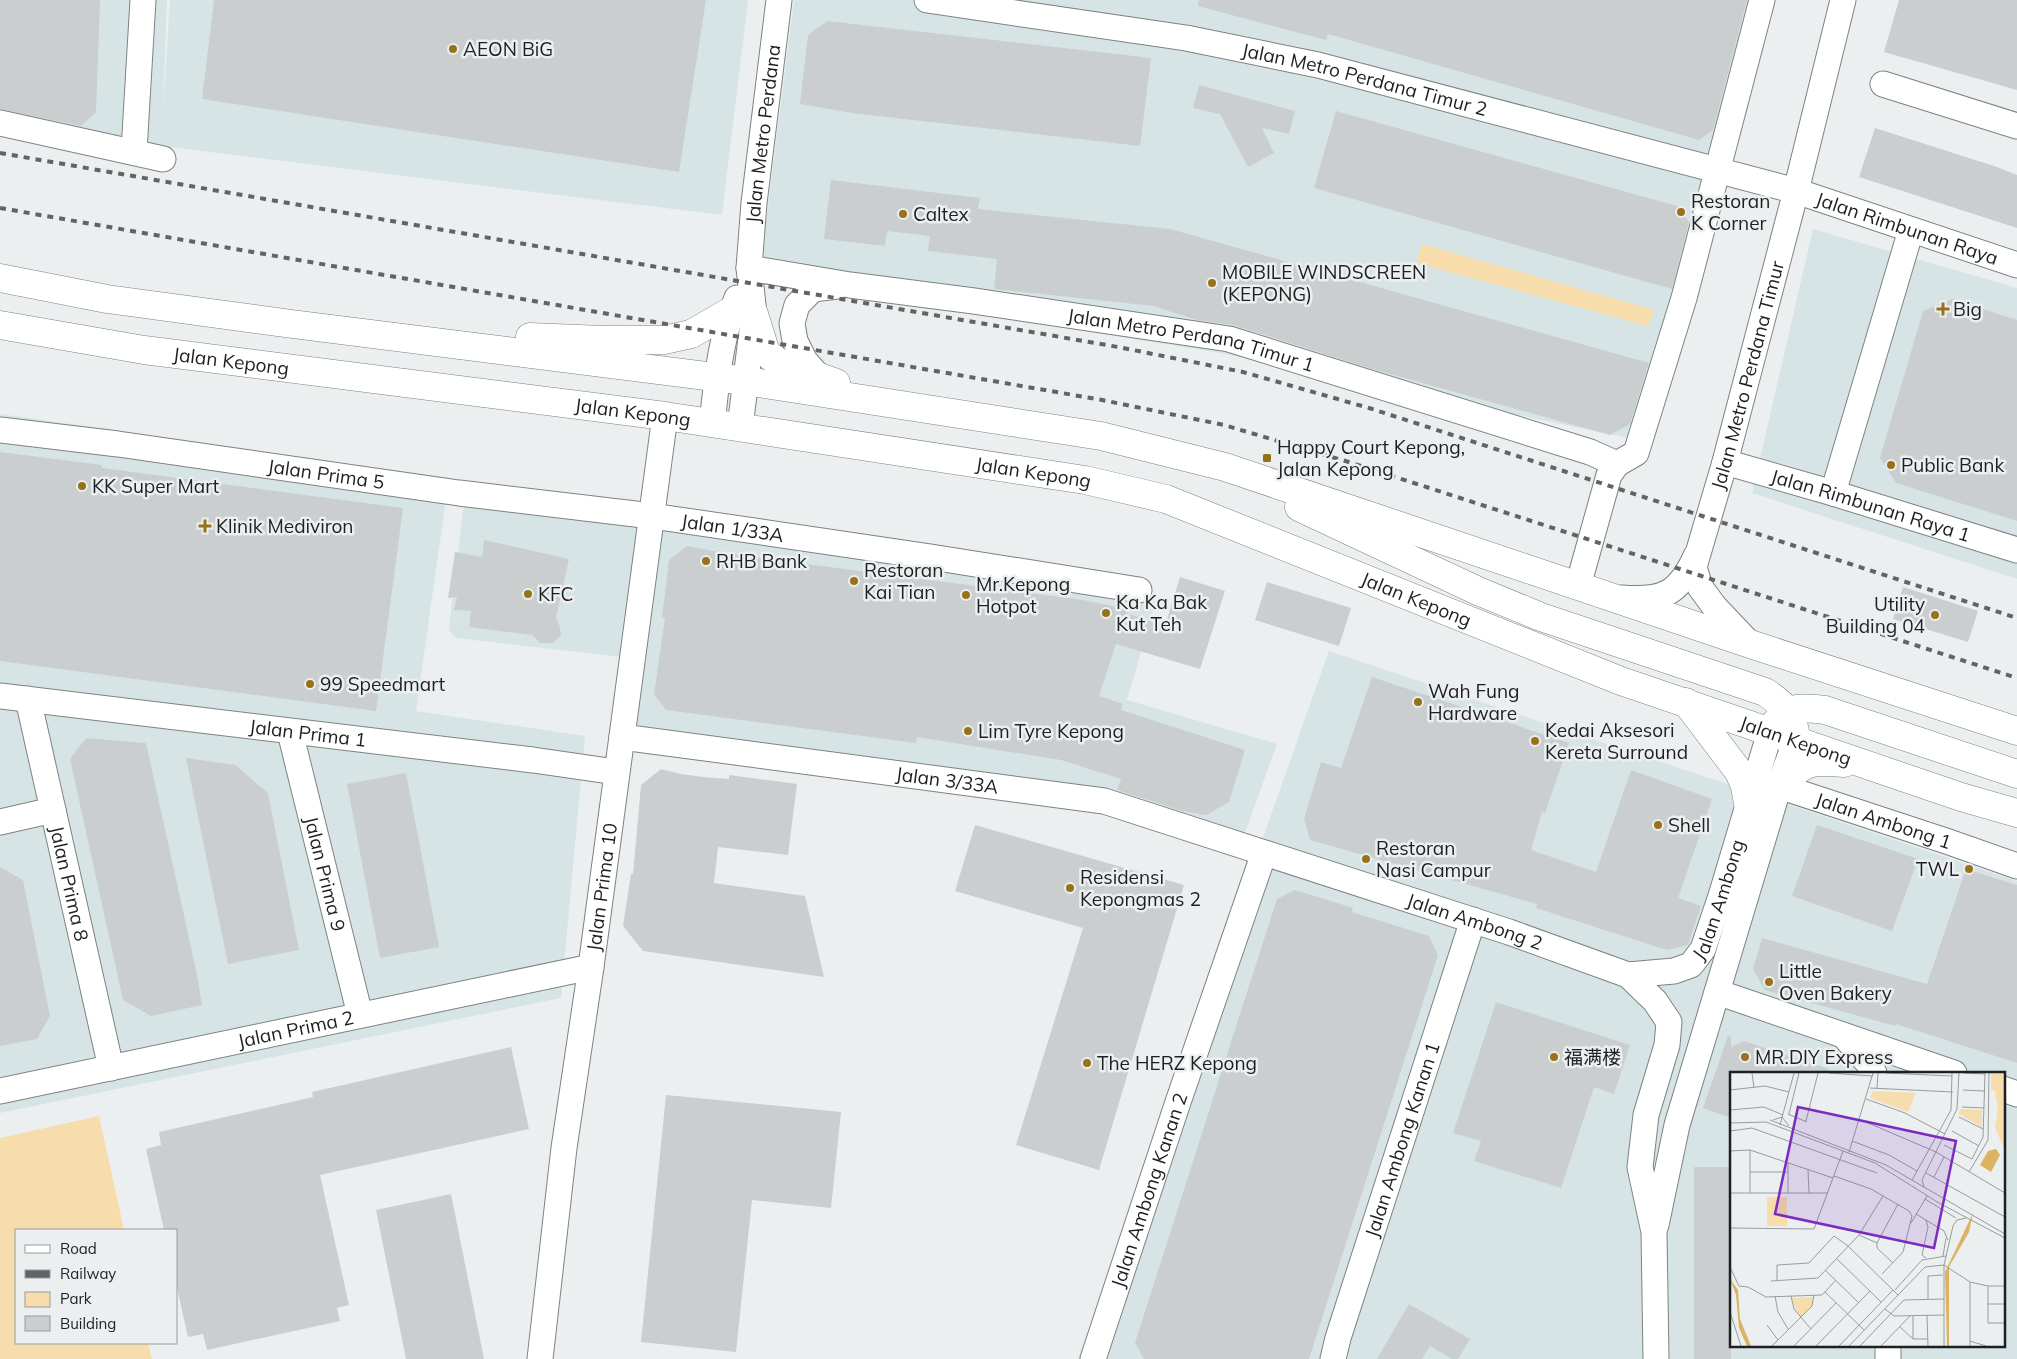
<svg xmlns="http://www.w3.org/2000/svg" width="2017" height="1359" font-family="Mulish,'Noto Sans SC',sans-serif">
<rect width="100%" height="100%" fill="#ebeff0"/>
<g fill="#d7e4e6" fill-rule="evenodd">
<path d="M 0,0 L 167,0 L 163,111 L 170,0 L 748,0 L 722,215 L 161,146 L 0,129 Z"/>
<path d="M 794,0 L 1754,0 L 1633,439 L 1220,353 L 759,277 Z"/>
<path d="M 1813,229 L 2017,288 L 2017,579 L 1752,493 Z"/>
<path d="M 0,414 L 449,478 L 416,711 L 585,736 L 561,998 L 0,1113 Z"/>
<path d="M 464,503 L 1012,577 L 1156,601 L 1127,700 L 1277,744 L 1243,838 L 632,730 L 640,659 L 456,638 L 450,632 L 449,627 Z"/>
<path d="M 1329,651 L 2017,881 L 2017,1359 L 1078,1359 ZM 1731,1073 L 2003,1073 L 2003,1345 L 1731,1345 Z"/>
</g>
<g fill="#f6ddab">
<path d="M 1422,244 L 1654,310 L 1648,326 L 1416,263 Z"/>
<path d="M 99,1116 L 124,1230 L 16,1230 L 16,1343 L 148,1343 L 152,1359 L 0,1359 L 0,1138 Z"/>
</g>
<g fill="#cacecf">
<path d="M 0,0 L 100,0 L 96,112 L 81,126 L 0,109 Z"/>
<path d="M 214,0 L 706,0 L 679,172 L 202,99 Z"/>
<path d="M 1199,0 L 1747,0 L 1713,130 L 1699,140 L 1328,34 L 1326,40 L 1198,6 Z"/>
<path d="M 1899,0 L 2017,0 L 2017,90 L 1884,52 Z"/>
<path d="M 827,21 L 1151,58 L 1140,146 L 852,113 L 800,104 L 808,35 Z"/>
<path d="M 1199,85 L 1295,111 L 1289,134 L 1262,128 L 1274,153 L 1248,167 L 1220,114 L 1193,108 Z"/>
<path d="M 1336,111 L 1677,206 L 1689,222 L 1672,289 L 1314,188 Z"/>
<path d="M 1875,128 L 1997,167 L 2017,175 L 2017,228 L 1859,177 Z"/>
<path d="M 831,180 L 980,198 L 978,209 L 1170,229 L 1649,363 L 1630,424 L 1610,435 L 1372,369 L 1233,325 L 1197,320 L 1153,306 L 994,289 L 997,259 L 928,251 L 930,236 L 887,231 L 885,246 L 824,239 Z"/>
<path d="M 1952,299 L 2017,320 L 2017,521 L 1896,483 L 1880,458 L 1923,311 Z"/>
<path d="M 0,452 L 102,465 L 102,468 L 403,508 L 376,711 L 0,661 Z"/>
<path d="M 484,540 L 569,559 L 556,618 L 560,627 L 561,636 L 552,643 L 540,643 L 532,635 L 469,627 L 471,611 L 454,610 L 457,597 L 448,598 L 455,552 L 482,557 Z"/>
<path d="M 687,546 L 730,554 L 1083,600 L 1127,609 L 1126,613 L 1165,626 L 1180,577 L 1225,591 L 1200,669 L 1116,644 L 1099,696 L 1123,704 L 1121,710 L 1245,750 L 1229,802 L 1206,815 L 1182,811 L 1117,790 L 1121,779 L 1061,760 L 917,737 L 916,743 L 666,710 L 654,694 L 665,618 L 662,617 L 669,560 Z"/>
<path d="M 1267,582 L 1351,608 L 1339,646 L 1255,620 Z"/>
<path d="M 1903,587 L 1978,611 L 1968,642 L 1893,619 Z"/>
<path d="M 1372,677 L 1569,743 L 1545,813 L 1542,812 L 1531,850 L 1596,872 L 1631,770 L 1712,799 L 1678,898 L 1701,906 L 1688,945 L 1667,950 L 1536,908 L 1537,904 L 1310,840 L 1304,819 L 1321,762 L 1341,768 Z"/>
<path d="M 86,738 L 146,743 L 196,970 L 202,1005 L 151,1016 L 123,1000 L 70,759 Z"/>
<path d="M 186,758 L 235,765 L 268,793 L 299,950 L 228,964 Z"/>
<path d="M 661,769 L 681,774 L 703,777 L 729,779 L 729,775 L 797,784 L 788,855 L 718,847 L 714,883 L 805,896 L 824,977 L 643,951 L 623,926 L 631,874 L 633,874 L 641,785 Z"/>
<path d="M 406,773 L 439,947 L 380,958 L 347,784 Z"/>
<path d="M 975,825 L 1184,885 L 1099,1170 L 1016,1145 L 1083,928 L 955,891 Z"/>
<path d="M 1817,825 L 1918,859 L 1892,931 L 1792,896 Z"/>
<path d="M 0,867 L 23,880 L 50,1016 L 37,1039 L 0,1046 Z"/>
<path d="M 1966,869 L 2017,885 L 2017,1063 L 1896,1024 L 1895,1026 L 1765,990 L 1753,969 L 1762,938 L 1927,984 Z"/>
<path d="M 1295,890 L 1353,908 L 1352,912 L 1429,936 L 1438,955 L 1309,1359 L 1144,1359 L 1135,1343 L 1239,1017 L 1277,899 Z"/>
<path d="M 1496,1002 L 1630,1045 L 1614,1094 L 1594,1087 L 1561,1188 L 1474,1161 L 1481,1141 L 1453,1133 Z"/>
<path d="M 1728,1036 L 1731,1037 L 1731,1047 L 1744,1041 L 1829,1069 L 1828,1073 L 1731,1073 L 1731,1118 L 1703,1108 Z"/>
<path d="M 511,1047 L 529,1129 L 320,1175 L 349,1305 L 337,1308 L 340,1321 L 207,1350 L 203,1334 L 188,1337 L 176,1284 L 176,1230 L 164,1230 L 146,1149 L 161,1145 L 159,1132 L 313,1097 L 312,1092 Z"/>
<path d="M 666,1095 L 841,1112 L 831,1208 L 752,1200 L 736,1352 L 641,1342 Z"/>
<rect x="1694" y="1167" width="37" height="192"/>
<path d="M 451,1194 L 484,1359 L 406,1359 L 376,1210 Z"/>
<path d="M 1409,1304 L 1470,1339 L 1458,1359 L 1452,1359 L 1430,1346 L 1422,1359 L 1377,1359 Z"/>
</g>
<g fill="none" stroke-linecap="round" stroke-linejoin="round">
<defs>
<g id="minor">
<path id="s1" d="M 927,0 L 1186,38 L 1318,65 L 1796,191 L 2017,265"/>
<path d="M 1883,84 L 2017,126"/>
<path d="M 0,123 L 163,159"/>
<path d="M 134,151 L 143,0"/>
<path id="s2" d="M 749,268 L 850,285 L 974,301 L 1229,339 L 1590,452 L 1617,464"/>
<path d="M 820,378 L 805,361 L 795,341 L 792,323 L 797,305 L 813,289 L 837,286"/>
<path d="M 712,423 C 717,381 720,337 737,298"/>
<path id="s3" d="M 740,427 L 754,314 L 749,268 L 754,203 L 779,0"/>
<path id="s4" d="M 0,430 L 118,444 L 459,493 L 652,516 L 931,557 L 1139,590"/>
<path id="s5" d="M 1725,462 L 1833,493 L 2017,550"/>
<path d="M 1833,493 L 1911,230"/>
<path d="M 1578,586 L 1609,475 L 1617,464 L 1636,453 L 1684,298 L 1762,0"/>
<path d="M 1622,598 C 1663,601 1679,594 1696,556"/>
<path id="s6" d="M 1750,644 L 1714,606 L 1700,587 L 1694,567 L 1725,462 L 1796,191 L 1843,0"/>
<path id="s7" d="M 0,696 L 533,760 L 616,772"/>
<path id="s8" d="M 28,699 L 111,1068"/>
<path id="s9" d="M 290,732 L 360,1015"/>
<path id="s10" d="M 622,737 L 1104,801 L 1509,932 L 1628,975 L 1655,1001 L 1669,1022 L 1667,1045 L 1646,1115 L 1640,1167 L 1654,1232 L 1656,1359"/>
<path id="s11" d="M 1779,786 L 1949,842 L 2017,866"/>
<path d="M 0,822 L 53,810"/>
<path id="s12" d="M 1628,975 L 1674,971 L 1691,965 L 1703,949 L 1721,896 L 1770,732"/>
<path d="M 1717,992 L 1954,1073"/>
<path d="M 1844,1036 L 1869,1064 L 1874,1073"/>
<path d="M 2003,1089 L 2017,1094"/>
<path id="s13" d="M 0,1091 L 591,967"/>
<path d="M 1656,1225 L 1677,1125 L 1779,786 L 1796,740"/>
<path id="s14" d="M 540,1359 L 564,1148 L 591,967 L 665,416"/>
<path id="s15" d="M 1093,1359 L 1177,1105 L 1264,853"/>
<path id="s16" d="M 1333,1359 L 1338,1338 L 1473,920"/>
<path d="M 1888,1359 L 1888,1345"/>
</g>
<g id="primary">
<path d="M 0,278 L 107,299 L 292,324 L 746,381 L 1101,436 L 1225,467 L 1750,644 L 2017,731"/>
<path d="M 754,314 L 766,353 L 778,362 L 836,383"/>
<path id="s17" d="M 0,325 L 144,350 L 665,416 L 1085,480 L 1166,499 L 1621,681 L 1961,797 L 2017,813"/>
<path d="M 530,337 L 603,340 L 664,340 L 691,334 L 731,311"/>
<path d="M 1299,507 L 1478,591 L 1541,617 L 1765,692 C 1786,706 1794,714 1796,740"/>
<path d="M 1686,702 L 1739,772 L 1745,786 L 1748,803"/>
<path d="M 1776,722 C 1787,705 1808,708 1825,710 L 2017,774"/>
<path d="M 1779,786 C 1805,762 1808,760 1844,763"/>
</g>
</defs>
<use href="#minor" stroke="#7e8282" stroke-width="27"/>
<use href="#primary" stroke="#7e8282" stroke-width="29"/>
<use href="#minor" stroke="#fff" stroke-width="25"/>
<use href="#primary" stroke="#fff" stroke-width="28"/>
<g stroke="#616364" stroke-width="4" stroke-dasharray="6 6" stroke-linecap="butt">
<path d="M 0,153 L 1118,347 L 1243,372 L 1369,408 L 2017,618"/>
<path d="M 0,208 L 1102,400 L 1224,425 L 1352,463 L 2017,678"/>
</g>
</g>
<g fill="#96721c" stroke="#ebeff0" stroke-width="2">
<circle cx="453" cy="49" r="5"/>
<circle cx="1681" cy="212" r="5"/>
<circle cx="903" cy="214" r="5"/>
<circle cx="1212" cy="283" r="5"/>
<path d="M1940.5 301.5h5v5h5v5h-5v5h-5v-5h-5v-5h5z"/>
<rect x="1262" y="453" width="10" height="10" rx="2.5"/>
<circle cx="1891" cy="465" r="5"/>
<circle cx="82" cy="486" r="5"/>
<path d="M202.5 518.5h5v5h5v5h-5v5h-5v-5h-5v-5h5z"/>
<circle cx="706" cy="561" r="5"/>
<circle cx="854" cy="581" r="5"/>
<circle cx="528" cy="594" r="5"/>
<circle cx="966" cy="595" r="5"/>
<circle cx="1106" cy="613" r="5"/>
<circle cx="1935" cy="615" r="5"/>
<circle cx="310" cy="684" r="5"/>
<circle cx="1418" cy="702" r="5"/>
<circle cx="968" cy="731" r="5"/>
<circle cx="1535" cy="741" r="5"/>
<circle cx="1658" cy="825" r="5"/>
<circle cx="1366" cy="859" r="5"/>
<circle cx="1969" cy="869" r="5"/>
<circle cx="1070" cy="888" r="5"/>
<circle cx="1769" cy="982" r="5"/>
<circle cx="1554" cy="1057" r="5"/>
<circle cx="1745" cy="1057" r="5"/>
<circle cx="1087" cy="1063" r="5"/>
</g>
<g text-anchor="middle" stroke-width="5" stroke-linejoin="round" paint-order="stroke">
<g font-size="19" fill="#1e1f20" stroke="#ebeff0" text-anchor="start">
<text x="463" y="56">AEON BiG</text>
<text x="1691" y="208">Restoran<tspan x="1691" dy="22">K Corner</tspan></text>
<text x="913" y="221">Caltex</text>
<text x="1222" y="279">MOBILE WINDSCREEN<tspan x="1222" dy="22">(KEPONG)</tspan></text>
<text x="1953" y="316">Big</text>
<text x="1277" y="454">Happy Court Kepong,<tspan x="1277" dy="22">Jalan Kepong</tspan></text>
<text x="1901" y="472">Public Bank</text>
<text x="92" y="493">KK Super Mart</text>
<text x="216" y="533">Klinik Mediviron</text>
<text x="716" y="568">RHB Bank</text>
<text x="864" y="577">Restoran<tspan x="864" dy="22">Kai Tian</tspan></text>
<text x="976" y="591">Mr.Kepong<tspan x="976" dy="22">Hotpot</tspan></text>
<text x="538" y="601">KFC</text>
<text x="1116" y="609">Ka Ka Bak<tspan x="1116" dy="22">Kut Teh</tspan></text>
<text x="1925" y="611" text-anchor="end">Utility<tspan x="1925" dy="22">Building 04</tspan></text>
<text x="320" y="691">99 Speedmart</text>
<text x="1428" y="698">Wah Fung<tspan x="1428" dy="22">Hardware</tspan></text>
<text x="1545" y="737">Kedai Aksesori<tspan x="1545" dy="22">Kereta Surround</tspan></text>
<text x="978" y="738">Lim Tyre Kepong</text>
<text x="1668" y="832">Shell</text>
<text x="1376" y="855">Restoran<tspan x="1376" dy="22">Nasi Campur</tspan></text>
<text x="1959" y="876" text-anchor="end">TWL</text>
<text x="1080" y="884">Residensi<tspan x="1080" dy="22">Kepongmas 2</tspan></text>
<text x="1779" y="978">Little<tspan x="1779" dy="22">Oven Bakery</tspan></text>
<text x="1564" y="1064">福满楼</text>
<text x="1755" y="1064">MR.DIY Express</text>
<text x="1097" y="1070">The HERZ Kepong</text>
</g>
<g font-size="19" fill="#1e1f20" stroke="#ebeff0">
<text dy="7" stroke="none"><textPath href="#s1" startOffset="445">Jalan Metro Perdana Timur 2</textPath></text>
<text dy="7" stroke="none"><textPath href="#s3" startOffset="295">Jalan Metro Perdana</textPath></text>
<text dy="7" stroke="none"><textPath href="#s1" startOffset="1008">Jalan Rimbunan Raya</textPath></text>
<text dy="7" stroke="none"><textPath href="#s2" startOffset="448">Jalan Metro Perdana Timur 1</textPath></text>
<text dy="7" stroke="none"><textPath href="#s17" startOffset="234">Jalan Kepong</textPath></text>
<text dy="7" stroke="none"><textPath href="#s6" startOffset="296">Jalan Metro Perdana Timur</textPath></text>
<text dy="7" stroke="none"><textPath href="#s17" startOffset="639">Jalan Kepong</textPath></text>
<text dy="7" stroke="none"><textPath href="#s17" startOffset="1044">Jalan Kepong</textPath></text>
<text dy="7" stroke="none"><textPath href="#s4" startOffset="329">Jalan Prima 5</textPath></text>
<text dy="7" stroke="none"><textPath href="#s5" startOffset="152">Jalan Rimbunan Raya 1</textPath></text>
<text dy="7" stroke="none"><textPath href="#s4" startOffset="739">Jalan 1/33A</textPath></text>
<text dy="7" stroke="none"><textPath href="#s17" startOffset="1449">Jalan Kepong</textPath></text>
<text dy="7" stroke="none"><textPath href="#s7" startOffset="310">Jalan Prima 1</textPath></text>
<text dy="7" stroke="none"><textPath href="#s17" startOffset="1854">Jalan Kepong</textPath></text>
<text dy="7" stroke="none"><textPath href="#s10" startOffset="328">Jalan 3/33A</textPath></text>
<text dy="7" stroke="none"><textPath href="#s11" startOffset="110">Jalan Ambong 1</textPath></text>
<text dy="7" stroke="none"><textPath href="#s9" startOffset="146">Jalan Prima 9</textPath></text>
<text dy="7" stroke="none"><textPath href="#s8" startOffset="189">Jalan Prima 8</textPath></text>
<text dy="7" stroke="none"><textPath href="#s14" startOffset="476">Jalan Prima 10</textPath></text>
<text dy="7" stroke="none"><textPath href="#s12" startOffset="136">Jalan Ambong</textPath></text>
<text dy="7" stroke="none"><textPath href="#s10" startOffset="876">Jalan Ambong 2</textPath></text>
<text dy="7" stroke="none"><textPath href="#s13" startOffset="302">Jalan Prima 2</textPath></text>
<text dy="7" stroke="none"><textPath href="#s16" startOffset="230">Jalan Ambong Kanan 1</textPath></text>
<text dy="7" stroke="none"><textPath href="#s15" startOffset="178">Jalan Ambong Kanan 2</textPath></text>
</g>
</g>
<g transform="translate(1730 1072)">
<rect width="275" height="275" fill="#ebeff0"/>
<path d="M 261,1 L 275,1 L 275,78 L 265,56 L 268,37 L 265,19 L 261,18 ZM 143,19 L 186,21 L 178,40 L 140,26 ZM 230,37 L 252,38 L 252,55 L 229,42 ZM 37,125 L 57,125 L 57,154 L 37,154 ZM 84,225 L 82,234 L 70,246 L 61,226 Z" fill="#f6ddab"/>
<path d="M 266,77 L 270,83 L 261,100 L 250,93 L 258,79 ZM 243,141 L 239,160 L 219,195 L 219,274 L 217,274 L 215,200 ZM 0,207 L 8,218 L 10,247 L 21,274 L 17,274 L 9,256 L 6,223 Z" fill="#dbb362"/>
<path fill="none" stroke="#999c9d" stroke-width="1" d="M 22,1 L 24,16M 99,1 L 143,4M 156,1 L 222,4M 233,1 L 255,2M 140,16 L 223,20M 147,16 L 148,1M 0,18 L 35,14 L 59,20M 233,18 L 254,19M 136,27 L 175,41 L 215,62M 232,35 L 254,36M 0,38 L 34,35 L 53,43M 58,42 L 77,50M 59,42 L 69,1M 229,45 L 253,57M 129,47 L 206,80 L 275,121M 40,48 L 156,93 L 275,162M 43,48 L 52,45 L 59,54M 76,49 L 88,1M 0,51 L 36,50 L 145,91 L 209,131 L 275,166M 50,53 L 64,1M 0,59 L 22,56 L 147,101M 222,59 L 249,74M 122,69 L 159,83 L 187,99M 214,73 L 242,87 L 253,65 L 255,1M 20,78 L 20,121M 0,79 L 20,78 L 103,106M 119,80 L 143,1M 58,91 L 58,121M 78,98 L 79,121M 20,100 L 58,100M 239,100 L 258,68 L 259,1M 196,101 L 275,145M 104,104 L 141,117 L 179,139M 204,105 L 214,85M 182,108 L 221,38 L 222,1M 194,115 L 192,108 L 227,37 L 229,1M 0,121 L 98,121M 195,127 L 226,146M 186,142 L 214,159 L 218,168M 196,148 L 198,155 L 192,183 L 196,186M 181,151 L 197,124M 0,156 L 84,157 L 113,79M 129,163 L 147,171M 147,171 L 168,132M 147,171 L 147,176 L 163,191M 118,174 L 168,223M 213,184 L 216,166M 106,186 L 151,230M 0,195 L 9,214 L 18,215 L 36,225 L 92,223 L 106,208M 95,198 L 129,231M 152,202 L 173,180 L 182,144 L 179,139M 41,209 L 88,206 L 129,163 L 153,124M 47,209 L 47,193 L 79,191 L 104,164 L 118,174M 258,214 L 258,251 L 275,251M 258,214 L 275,214M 165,218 L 192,188 L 216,184M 95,220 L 134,258M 45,224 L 48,240 L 58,257M 61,224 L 64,237 L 81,257M 198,227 L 198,204 L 213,203M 258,232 L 275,232M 155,237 L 164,244 L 214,243M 0,240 L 11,274M 197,243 L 198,274M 183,244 L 183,267M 37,253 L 48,268M 170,255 L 183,267 L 198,267M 240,269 L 256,274M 42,274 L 82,234 L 84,223M 64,274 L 106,231M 86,274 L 140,219M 109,274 L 163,218M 119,274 L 195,195 L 214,193 L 240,210 L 258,214M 130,274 L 174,228 L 214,227M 151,274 L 180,244M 214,274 L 214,193 L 223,154 L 227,148 L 236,146M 240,274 L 240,210"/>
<path fill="#7b2cbf" fill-opacity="0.15" stroke="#7b2cbf" stroke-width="2.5" d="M 68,35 L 226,69 L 204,176 L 45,142 Z"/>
<rect width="275" height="275" fill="none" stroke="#1e1f20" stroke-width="2.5"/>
</g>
<rect x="15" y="1229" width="162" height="115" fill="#ebeff0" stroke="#999c9d"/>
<rect x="25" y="1245" width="25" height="8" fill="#ffffff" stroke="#999c9d"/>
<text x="60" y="1254" font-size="15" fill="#1e1f20">Road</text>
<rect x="25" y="1270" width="25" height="8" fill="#616364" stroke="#999c9d"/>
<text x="60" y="1279" font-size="15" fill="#1e1f20">Railway</text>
<rect x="25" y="1292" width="25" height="15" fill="#f6ddab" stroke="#999c9d"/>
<text x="60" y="1304" font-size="15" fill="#1e1f20">Park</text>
<rect x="25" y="1316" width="25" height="15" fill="#cacecf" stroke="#999c9d"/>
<text x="60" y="1329" font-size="15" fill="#1e1f20">Building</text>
</svg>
